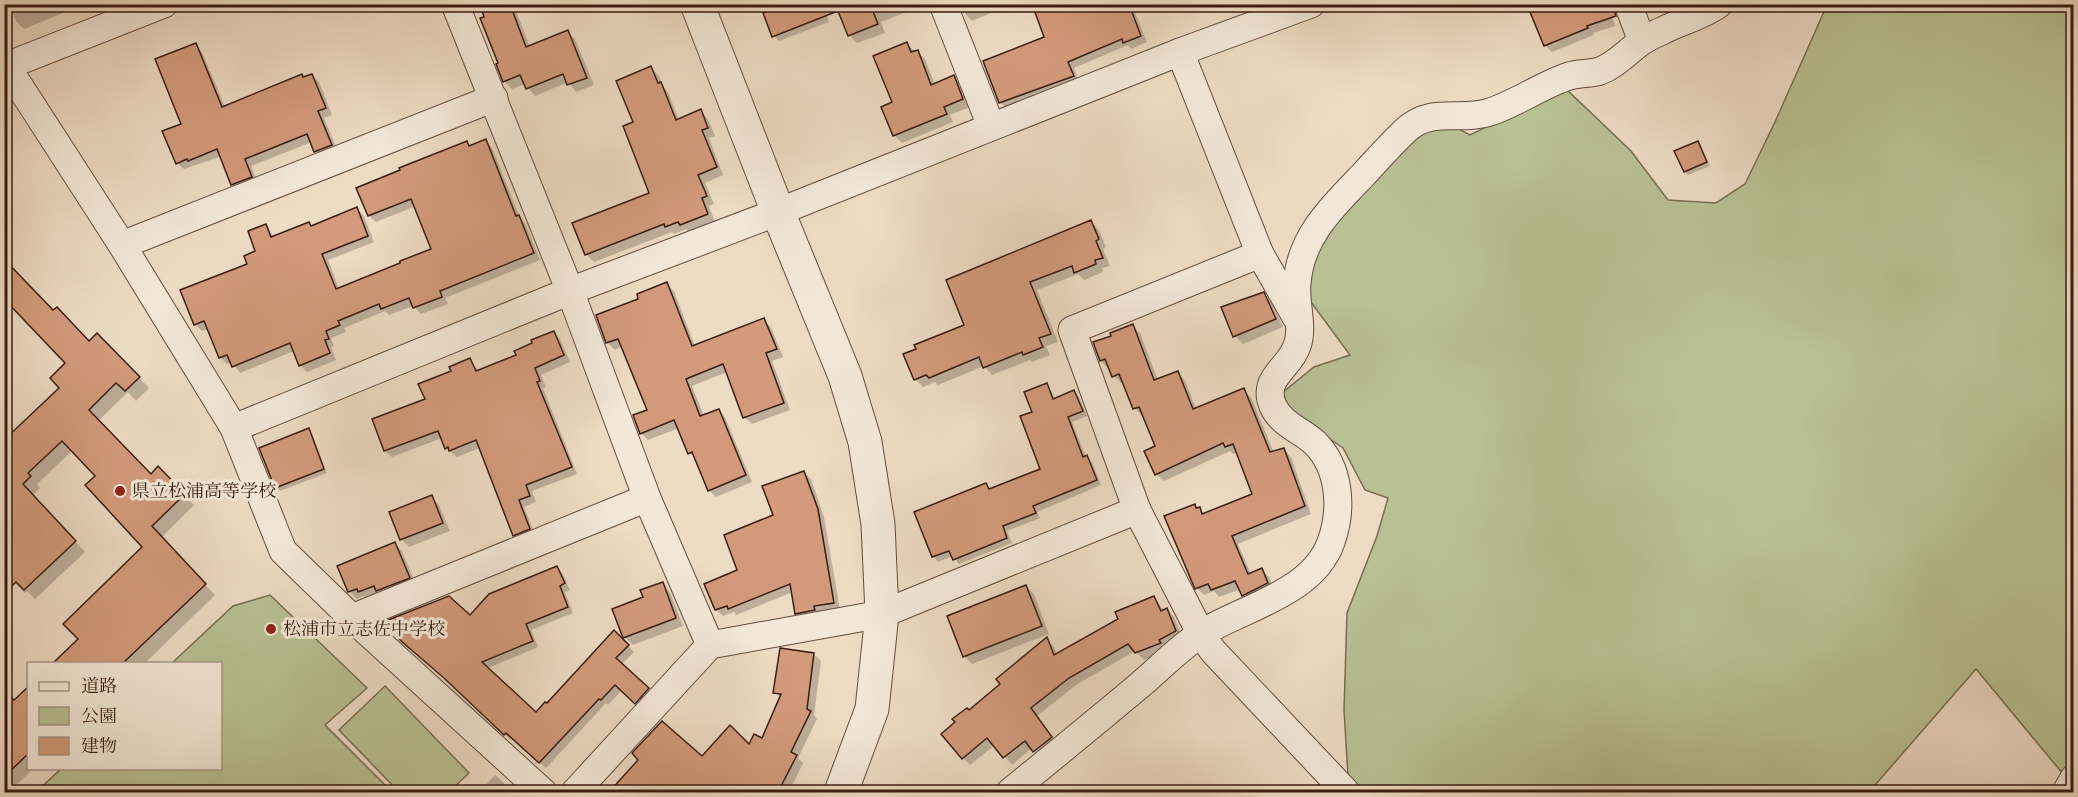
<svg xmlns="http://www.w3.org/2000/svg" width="2078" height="797" font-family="'IM FELL Great Primer','Noto Serif JP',serif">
<rect width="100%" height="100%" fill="#eddbc3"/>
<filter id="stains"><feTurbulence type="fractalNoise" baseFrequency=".00333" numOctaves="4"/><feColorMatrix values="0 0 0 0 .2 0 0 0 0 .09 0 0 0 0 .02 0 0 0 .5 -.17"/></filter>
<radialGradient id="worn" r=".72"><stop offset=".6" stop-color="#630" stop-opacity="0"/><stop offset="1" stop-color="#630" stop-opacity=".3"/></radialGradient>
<g fill="#b8c094" stroke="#786e52" stroke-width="1.5">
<path d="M 1827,5 L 2073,5 L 2073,786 L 1976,669 L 1869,792 L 1349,792 L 1344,710 L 1347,613 L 1377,536 L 1388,498 L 1365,490 L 1343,448 L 1291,413 L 1282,393 L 1314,367 L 1350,355 L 1308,298 L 1313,254 L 1336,212 L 1407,142 L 1446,122 L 1470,135 L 1565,88 L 1631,151 L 1668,200 L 1716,203 L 1745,184 L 1775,122 Z"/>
<path d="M 270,595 L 367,688 L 325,725 L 392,792 L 36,792 L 61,769 L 220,768 L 220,664 L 172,663 L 233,606 Z"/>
<path d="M 385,686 L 469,773 L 449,792 L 399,792 L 339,730 Z"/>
</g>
<g fill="#0003">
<path d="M 60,4 L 63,13 L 24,29 L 16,21 L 12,11 L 6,4 Z"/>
<path d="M 492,4 L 512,4 L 514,6 L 530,47 L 567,32 L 575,39 L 594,85 L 576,92 L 568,82 L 535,96 L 525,84 L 512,89 L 504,81 L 486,17 Z"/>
<path d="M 761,4 L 822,4 L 829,22 L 779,41 L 774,36 Z"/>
<path d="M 837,4 L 916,4 L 917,8 L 881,22 L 885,33 L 857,43 L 849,35 Z"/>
<path d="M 962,4 L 1022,4 L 1001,13 L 998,10 L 972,21 L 966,15 Z"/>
<path d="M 1033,4 L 1146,4 L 1134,10 L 1147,42 L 1131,49 L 1128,45 L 1074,68 L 1079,82 L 1006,108 L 1000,102 L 1046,38 Z"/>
<path d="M 1529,4 L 1608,4 L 1615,26 L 1593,33 L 1594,35 L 1552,52 L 1545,45 Z"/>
<path d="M 906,44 L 925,59 L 935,85 L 954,77 L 961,84 L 970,107 L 950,115 L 953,122 L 902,143 L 894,135 Z"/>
<path d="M 196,45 L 202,52 L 225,107 L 312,75 L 319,82 L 332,115 L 324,118 L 338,152 L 322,158 L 316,151 L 312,142 L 251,166 L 258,184 L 239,191 L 232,184 L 222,156 L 184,169 L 177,163 Z"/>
<path d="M 651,68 L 659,76 L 663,86 L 668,92 L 679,120 L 700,111 L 708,119 L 715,136 L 709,138 L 723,175 L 705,183 L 714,204 L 709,206 L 715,222 L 689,232 L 686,229 L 674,234 L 672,232 L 594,262 L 586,254 L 651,194 L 635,123 Z"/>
<path d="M 485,141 L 492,148 L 520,218 L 525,223 L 540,260 L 445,298 L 448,304 L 421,314 L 413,306 L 389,315 L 385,311 L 344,328 L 346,332 L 331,338 L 334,346 L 331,347 L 336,360 L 307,372 L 300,365 L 294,351 L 240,373 L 232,362 L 227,364 L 220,357 L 209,329 L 202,331 L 195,324 L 249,265 L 257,252 L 265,226 L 274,237 L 309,223 L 312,227 L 357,209 L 364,216 L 374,242 L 328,260 L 339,289 L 433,249 L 416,206 L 376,222 L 369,216 L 467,142 L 471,147 Z"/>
<path d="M 1697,143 L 1701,146 L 1710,166 L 1688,175 L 1685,172 Z"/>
<path d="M 1091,222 L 1099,230 L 1106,247 L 1103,249 L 1110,266 L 1102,268 L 1103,272 L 1084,280 L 1078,274 L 1037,290 L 1058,342 L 1046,346 L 1050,355 L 1032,362 L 1030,360 L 992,375 L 984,366 L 938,385 L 935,382 L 923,387 L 915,379 L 905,355 L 966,326 Z"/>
<path d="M 666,284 L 674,291 L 695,346 L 763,320 L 771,327 L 783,357 L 772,361 L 790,410 L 752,424 L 744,417 L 727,372 L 692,386 L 704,416 L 718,410 L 725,417 L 752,482 L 716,497 L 709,490 L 697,460 L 690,453 L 679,428 L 648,440 L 641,433 L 649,411 L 623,346 L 615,350 L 608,343 L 598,316 L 640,299 Z"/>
<path d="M 1263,294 L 1272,302 L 1283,327 L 1243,344 L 1235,336 Z"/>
<path d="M 53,312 L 89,343 L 97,335 L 149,388 L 136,401 L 128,392 L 98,421 L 151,476 L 158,469 L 194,505 L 161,538 L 215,595 L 144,664 L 55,664 L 80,639 L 145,547 L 97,476 L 73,450 L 37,484 L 40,488 L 32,496 L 85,552 L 35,599 L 27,591 L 25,593 L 4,572 L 4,442 L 61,388 L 68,363 Z"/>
<path d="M 1132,326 L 1140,333 L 1158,380 L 1177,373 L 1185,380 L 1196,409 L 1243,390 L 1251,397 L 1274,453 L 1283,449 L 1291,457 L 1311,514 L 1238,544 L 1251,574 L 1261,570 L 1269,577 L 1275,591 L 1251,602 L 1241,589 L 1219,597 L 1214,591 L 1204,595 L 1197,588 L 1194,506 L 1205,514 L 1253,495 L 1238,452 L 1233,454 L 1230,451 L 1164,481 L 1156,474 L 1157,447 L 1144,415 L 1142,416 L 1135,408 L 1124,382 L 1121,383 L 1101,361 L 1095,343 Z"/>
<path d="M 553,332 L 560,339 L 570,362 L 541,375 L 546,387 L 543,388 L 577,474 L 532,491 L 536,502 L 524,507 L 535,535 L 521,541 L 514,535 L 480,448 L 457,457 L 446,448 L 442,438 L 392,457 L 385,451 L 374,420 L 427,400 L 453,372 L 470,360 L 479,371 L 518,356 Z"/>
<path d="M 1046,385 L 1051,390 L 1055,400 L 1074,392 L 1079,397 L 1087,416 L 1072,422 L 1086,457 L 1092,462 L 1101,485 L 1037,512 L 1040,518 L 1007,531 L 1012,543 L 959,564 L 953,556 L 938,562 L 933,556 L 986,485 L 991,490 L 1042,470 L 1034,413 Z"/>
<path d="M 308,430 L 312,434 L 327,473 L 280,491 L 276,487 Z"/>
<path d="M 804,473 L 811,479 L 824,517 L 840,610 L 803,620 L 796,613 L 793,592 L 736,615 L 734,612 L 723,616 L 716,610 L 706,584 L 739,571 Z"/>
<path d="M 431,497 L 439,505 L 450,531 L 409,547 L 401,539 Z"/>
<path d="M 395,544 L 402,551 L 416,585 L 367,599 L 364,596 L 357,599 L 350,592 L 339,567 Z"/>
<path d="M 557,568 L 563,574 L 570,590 L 565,592 L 573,613 L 531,630 L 538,647 L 486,669 L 536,714 L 547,705 L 614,632 L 634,652 L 621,665 L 654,695 L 642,708 L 622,690 L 608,705 L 606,703 L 546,768 L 513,738 L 511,740 L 394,631 L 470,617 Z"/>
<path d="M 662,584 L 670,592 L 683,626 L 633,645 L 625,637 L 645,597 Z"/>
<path d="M 1026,586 L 1034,594 L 1049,634 L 972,664 L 964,656 Z"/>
<path d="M 1154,597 L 1164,611 L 1167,610 L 1174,617 L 1183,639 L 1167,650 L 1144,660 L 1135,651 L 1076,685 L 1037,716 L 1059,745 L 1042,759 L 1032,748 L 1012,765 L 995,745 L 970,765 L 963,758 L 969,712 L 1002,684 L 1047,639 L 1054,647 L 1057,655 Z"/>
<path d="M 814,654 L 821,661 L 814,715 L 817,719 L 798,758 L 803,763 L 790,790 L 794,792 L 611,792 L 640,760 L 702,759 L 750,746 L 762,740 L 781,698 L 775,692 Z"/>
<path d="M 28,689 L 28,768 L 34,768 L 9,792 L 4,792 L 4,692 L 15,702 Z"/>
<path d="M 495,775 L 514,792 L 479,792 Z"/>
</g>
<g fill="#d29a7b" stroke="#391d11" stroke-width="1.5">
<path d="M 480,4 L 510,4 L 526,47 L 568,30 L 587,78 L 567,85 L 563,74 L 526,89 L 520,75 L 503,82 L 496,64 L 498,63 L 480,18 L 484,17 Z"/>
<path d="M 785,4 L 870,4 L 878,24 L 848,36 L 838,11 L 772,37 L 763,13 Z"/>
<path d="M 1032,4 L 1129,4 L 1141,36 L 1123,43 L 1122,39 L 1068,62 L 1074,76 L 999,103 L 983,61 L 1044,37 Z"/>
<path d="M 1531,4 L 1613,4 L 1616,16 L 1587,26 L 1588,28 L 1544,46 L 1530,12 L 1534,11 Z"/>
<path d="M 907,42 L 911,52 L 918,50 L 931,85 L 954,75 L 963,99 L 944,107 L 947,114 L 893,136 L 881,107 L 892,102 L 873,56 Z"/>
<path d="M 196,43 L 222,107 L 302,74 L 303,77 L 312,74 L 326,108 L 318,111 L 332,145 L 314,152 L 307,134 L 245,159 L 252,177 L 231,185 L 217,149 L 188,161 L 187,159 L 176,164 L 162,131 L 181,124 L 155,59 Z"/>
<path d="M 651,66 L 658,83 L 661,82 L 676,120 L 701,109 L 708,128 L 702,130 L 717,167 L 698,175 L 707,196 L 702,198 L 708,214 L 680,225 L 678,222 L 665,227 L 664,224 L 585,255 L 572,223 L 649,193 L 623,126 L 633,122 L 616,81 Z"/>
<path d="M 486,139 L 516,216 L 519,215 L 534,253 L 440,291 L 442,297 L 413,308 L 409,298 L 381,309 L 379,304 L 338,321 L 340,325 L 326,331 L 329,339 L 325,340 L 330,353 L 299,366 L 290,343 L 232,367 L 227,355 L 219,358 L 204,321 L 194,325 L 180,290 L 247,264 L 244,256 L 255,251 L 248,231 L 266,224 L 271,237 L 309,222 L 311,226 L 357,207 L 368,236 L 322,254 L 336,289 L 400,263 L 400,261 L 431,249 L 411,199 L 368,216 L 356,188 L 400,170 L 399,168 L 467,141 L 469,146 Z"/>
<path d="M 1698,141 L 1707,162 L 1684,172 L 1674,151 Z"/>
<path d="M 1091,220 L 1099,239 L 1096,241 L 1103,258 L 1095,260 L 1096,264 L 1074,273 L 1072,266 L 1030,282 L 1051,334 L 1039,338 L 1043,347 L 1023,355 L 1022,352 L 983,368 L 979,357 L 929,378 L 926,375 L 914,380 L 903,354 L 916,349 L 914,345 L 964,325 L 946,280 Z"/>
<path d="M 4,259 L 53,310 L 57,307 L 89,341 L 97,333 L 140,377 L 125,391 L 116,383 L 89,410 L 151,474 L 158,466 L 185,494 L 152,526 L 206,584 L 123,663 L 53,663 L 78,639 L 63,624 L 142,547 L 85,485 L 95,476 L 62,441 L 28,473 L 31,476 L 23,484 L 76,541 L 24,590 L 16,582 L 4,594 L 4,440 L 59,388 L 50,378 L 65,363 L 4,299 Z"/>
<path d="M 667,282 L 692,346 L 764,318 L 777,349 L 766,353 L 784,403 L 743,418 L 723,364 L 686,379 L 700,416 L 719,409 L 746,475 L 708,491 L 692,452 L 688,454 L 674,420 L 640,434 L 633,415 L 647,410 L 618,339 L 606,343 L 596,315 L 638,299 L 637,294 Z"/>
<path d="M 1264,292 L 1276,319 L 1233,337 L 1221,307 Z"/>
<path d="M 1133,324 L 1154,380 L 1178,371 L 1193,409 L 1244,388 L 1270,452 L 1284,448 L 1305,506 L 1232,536 L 1248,574 L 1262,568 L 1268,583 L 1242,596 L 1235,581 L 1211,590 L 1208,584 L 1195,589 L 1164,516 L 1195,504 L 1196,508 L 1200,507 L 1202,514 L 1252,494 L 1233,444 L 1225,447 L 1223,443 L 1155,475 L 1144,451 L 1155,446 L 1139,407 L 1133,409 L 1119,374 L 1112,377 L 1105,359 L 1100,361 L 1093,342 L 1111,336 L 1110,333 Z"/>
<path d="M 554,331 L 564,355 L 535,368 L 540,381 L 537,382 L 572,467 L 526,485 L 530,496 L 519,500 L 530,529 L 513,536 L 476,440 L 449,451 L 448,447 L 445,449 L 438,431 L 384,451 L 372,419 L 425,399 L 418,384 L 451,371 L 449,367 L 470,358 L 476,371 L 516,355 L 514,351 L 532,343 L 531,340 Z"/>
<path d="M 1047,383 L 1053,399 L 1074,390 L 1083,411 L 1068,417 L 1083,457 L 1087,455 L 1097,480 L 1033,506 L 1036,513 L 1003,526 L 1007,538 L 953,560 L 949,551 L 932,557 L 914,512 L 986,483 L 989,489 L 1040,469 L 1020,416 L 1032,412 L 1024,392 Z"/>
<path d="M 309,428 L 324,469 L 275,488 L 259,448 Z"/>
<path d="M 804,471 L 818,509 L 834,603 L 814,606 L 815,610 L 795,614 L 790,584 L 728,609 L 727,606 L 715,610 L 704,584 L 737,570 L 724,535 L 773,515 L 762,486 Z"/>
<path d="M 432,495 L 443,523 L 400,540 L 389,512 Z"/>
<path d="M 395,542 L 410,578 L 376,591 L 374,586 L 358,592 L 357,589 L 348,592 L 337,566 Z"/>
<path d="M 557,566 L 565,583 L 560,586 L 568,607 L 526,624 L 533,641 L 482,662 L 536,712 L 545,702 L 547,703 L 614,630 L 629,645 L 616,658 L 649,688 L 635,704 L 615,685 L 601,700 L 599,699 L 539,763 L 506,733 L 504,735 L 444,678 L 400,640 L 396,631 L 393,632 L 388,620 L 449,596 L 470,615 L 489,594 Z"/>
<path d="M 663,582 L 676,618 L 623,638 L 612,609 L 643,597 L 640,590 Z"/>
<path d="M 1026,585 L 1042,626 L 963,657 L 947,616 Z"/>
<path d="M 1154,596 L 1161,611 L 1167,608 L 1176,631 L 1159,640 L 1161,643 L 1135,653 L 1128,644 L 1069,678 L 1031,708 L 1052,737 L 1033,752 L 1025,741 L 1003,758 L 987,738 L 962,759 L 941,734 L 955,722 L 952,719 L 967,708 L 969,710 L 1000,684 L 996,679 L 1047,637 L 1054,655 L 1118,619 L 1115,612 Z"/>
<path d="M 780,648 L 814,653 L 807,709 L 811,711 L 791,752 L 797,755 L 778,792 L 609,792 L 638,760 L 632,753 L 662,721 L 702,756 L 730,725 L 749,744 L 754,734 L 762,738 L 781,694 L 773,693 Z"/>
<path d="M 28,687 L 28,754 L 4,777 L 4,690 L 14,700 Z"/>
</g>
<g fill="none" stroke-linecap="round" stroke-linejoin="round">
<defs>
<g id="minor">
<path d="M 455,4 L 570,291 L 647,498 L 710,645"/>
<path d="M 943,4 L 991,126"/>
<path d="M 1628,4 L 1642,41"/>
<path d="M 1180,52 L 1260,254 L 1296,317"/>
<path d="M 4,62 L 122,245 L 234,428 L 283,551 L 352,618 L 543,792"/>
<path d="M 4,67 L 164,4"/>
<path d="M 122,245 L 494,98"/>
<path d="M 1260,254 L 1072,330 L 1137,510 L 1201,634 L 1213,651 L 1346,792"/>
<path d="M 234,428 L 570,291 L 778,212 L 1180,52 L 1311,4"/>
<path d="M 352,618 L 647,498"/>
<path d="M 575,792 L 710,645 L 882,614 L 1137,510"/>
<path d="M 1010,792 C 1053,757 1097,721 1140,685 C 1160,668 1180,647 1202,633 C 1245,607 1313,593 1331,542 C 1343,509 1340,468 1315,443 C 1301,430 1281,424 1273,406 C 1261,378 1289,369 1297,346 C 1304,327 1295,304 1297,284 C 1300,237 1332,207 1363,175 C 1377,160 1391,144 1406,130 C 1432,106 1461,122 1490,112 C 1517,103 1542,85 1569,76 C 1579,73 1590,74 1600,71 C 1616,65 1627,52 1641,42 C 1647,38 1655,34 1662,31 C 1681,21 1701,17 1719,4"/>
<path d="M 2066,792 L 2074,778"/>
</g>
<path id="tertiary" d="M 697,4 L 778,212 L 845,376 L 865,442 L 878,524 L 882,614 L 872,709 L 841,792"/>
</defs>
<use href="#minor" stroke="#664c3e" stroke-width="29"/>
<use href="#tertiary" stroke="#664c3e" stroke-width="35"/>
<use href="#minor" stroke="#f3e8d8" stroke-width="27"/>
<use href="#tertiary" stroke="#f3e8d8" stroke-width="33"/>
</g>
<g fill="#8f2418" stroke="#f3e8d8" stroke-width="2">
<circle cx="120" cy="491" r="6"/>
<circle cx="271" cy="629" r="6"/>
</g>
<g text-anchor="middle" stroke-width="6" stroke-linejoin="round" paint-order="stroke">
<g font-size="18" fill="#391d11" stroke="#f3e8d8" text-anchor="start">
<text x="132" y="497">県立松浦高等学校</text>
<text x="283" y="635">松浦市立志佐中学校</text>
</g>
</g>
<rect width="2078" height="797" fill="none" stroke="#eddbc3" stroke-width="24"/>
<rect x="6" y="6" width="2066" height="785" fill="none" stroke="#391d11" stroke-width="3"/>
<rect x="12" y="12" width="2054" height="773" fill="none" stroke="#391d11" stroke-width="1.5"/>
<rect x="27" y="662" width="195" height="108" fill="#f3e8d8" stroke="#a99788" stroke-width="1.5"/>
<rect x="39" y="682" width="30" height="9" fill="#f3e8d8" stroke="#a99788" stroke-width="1.5"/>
<text x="81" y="692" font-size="18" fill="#391d11">道路</text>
<rect x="39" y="707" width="30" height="18" fill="#b8c094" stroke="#a99788" stroke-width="1.5"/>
<text x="81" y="722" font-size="18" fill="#391d11">公園</text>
<rect x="39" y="737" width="30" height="18" fill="#d29a7b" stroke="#a99788" stroke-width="1.5"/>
<text x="81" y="752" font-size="18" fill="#391d11">建物</text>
<rect width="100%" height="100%" filter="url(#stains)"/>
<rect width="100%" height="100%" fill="url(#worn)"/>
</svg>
